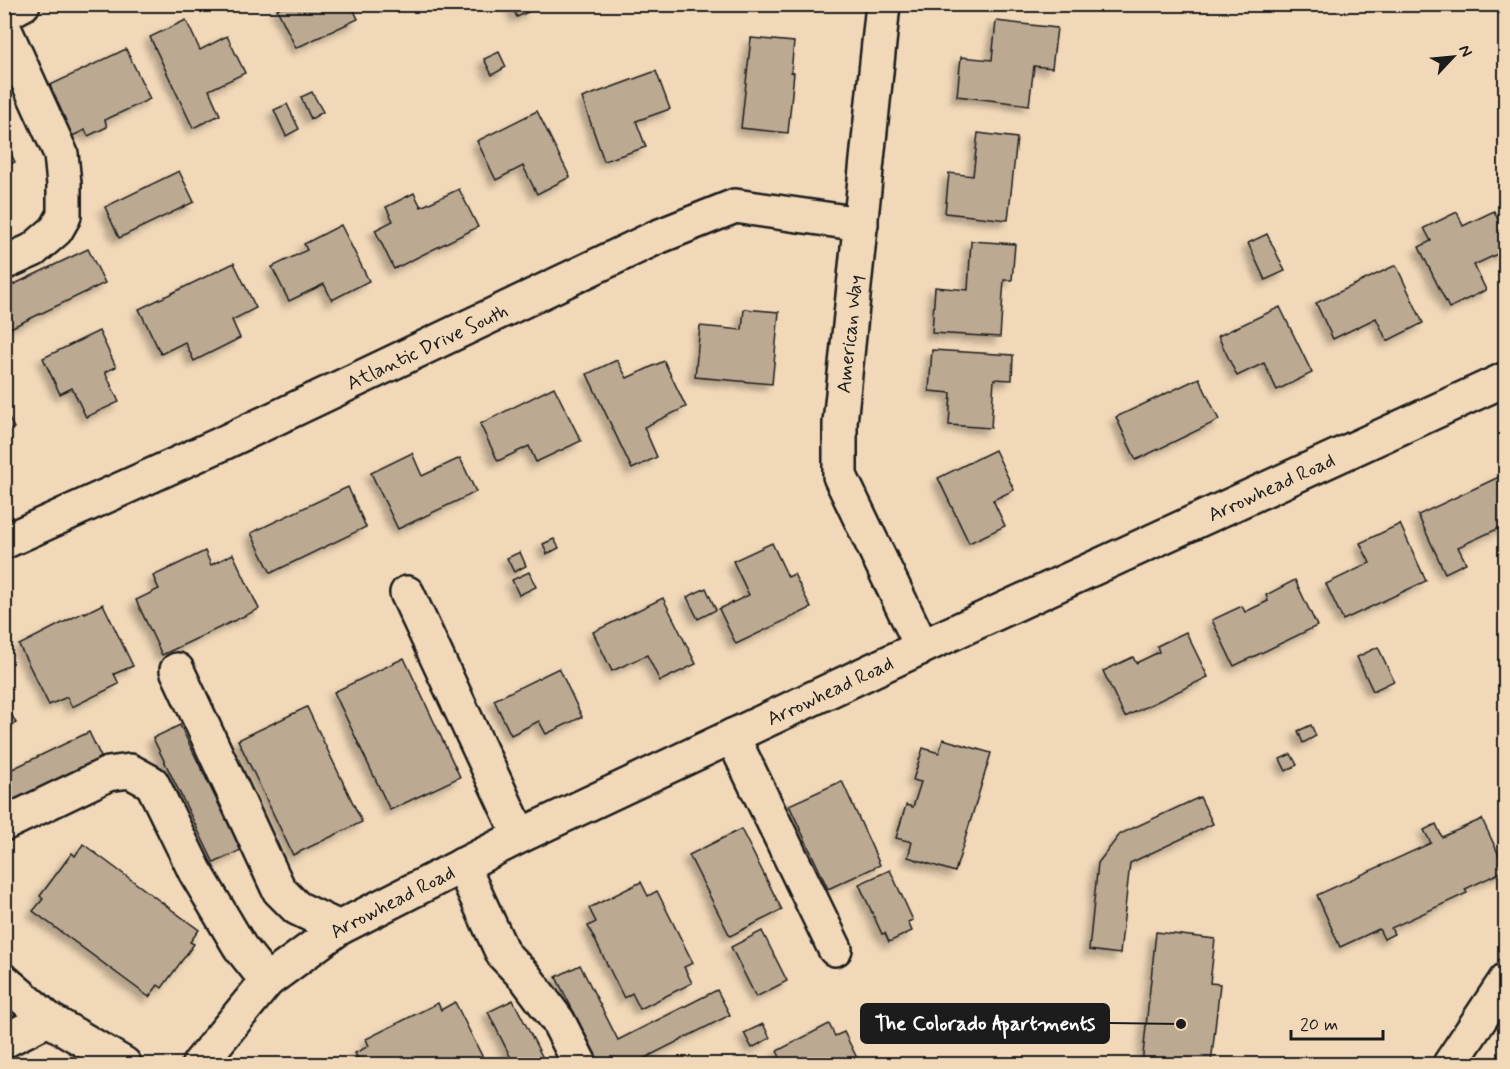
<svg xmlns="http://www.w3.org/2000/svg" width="1510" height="1069" font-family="Mynerve,sans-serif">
<defs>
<filter id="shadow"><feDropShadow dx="-5.5" dy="5.5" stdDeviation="3" flood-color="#0004"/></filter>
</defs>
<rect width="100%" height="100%" fill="#f0d8b8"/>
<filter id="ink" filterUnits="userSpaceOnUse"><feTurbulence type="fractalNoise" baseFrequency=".0167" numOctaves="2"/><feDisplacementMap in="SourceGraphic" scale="12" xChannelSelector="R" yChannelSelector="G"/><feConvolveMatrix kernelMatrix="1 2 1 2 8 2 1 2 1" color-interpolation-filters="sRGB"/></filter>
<g filter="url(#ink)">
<g fill="#bca992" stroke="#1c1c1c" stroke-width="1.5" filter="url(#shadow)">
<path d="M 287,4 L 351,4 L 358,19 L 296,48 L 277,9 Z"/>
<path d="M 511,4 L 527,4 L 530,11 L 517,17 Z"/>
<path d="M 186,20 L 200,50 L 227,36 L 245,73 L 209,90 L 220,115 L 193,128 L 150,37 Z"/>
<path d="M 996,21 L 1057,28 L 1052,68 L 1034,66 L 1029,105 L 957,96 L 961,57 L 992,60 Z"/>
<path d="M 751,38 L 794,42 L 791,72 L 794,73 L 788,133 L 741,128 Z"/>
<path d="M 126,49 L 150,99 L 105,120 L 107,127 L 88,136 L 85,130 L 68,138 L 44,88 Z"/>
<path d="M 499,52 L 506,67 L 492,75 L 484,59 Z"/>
<path d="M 656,71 L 670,109 L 636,121 L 646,147 L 604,161 L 582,98 Z"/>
<path d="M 312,92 L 323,112 L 311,119 L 301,97 Z"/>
<path d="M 287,104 L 299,129 L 286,136 L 274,110 Z"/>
<path d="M 537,111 L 570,177 L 537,194 L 523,166 L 496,180 L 477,141 Z"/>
<path d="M 978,133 L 1017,138 L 1008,220 L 945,213 L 949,173 L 973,176 Z"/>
<path d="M 4,140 L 15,162 L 4,167 Z"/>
<path d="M 179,171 L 194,202 L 119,238 L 105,207 Z"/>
<path d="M 459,189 L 478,227 L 394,269 L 375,230 L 393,221 L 386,207 L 414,193 L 421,207 Z"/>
<path d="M 1494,211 L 1506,237 L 1506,250 L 1474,265 L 1486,290 L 1449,308 L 1419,247 L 1431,241 L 1424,228 L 1457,212 L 1463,226 Z"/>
<path d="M 341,225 L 369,281 L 332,300 L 324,284 L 289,301 L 272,267 L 307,250 L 304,244 Z"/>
<path d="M 1267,234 L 1285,271 L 1265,280 L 1248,243 Z"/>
<path d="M 971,241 L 1015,244 L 1012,280 L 1004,280 L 1000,337 L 932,333 L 935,287 L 968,290 Z"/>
<path d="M 88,249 L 105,283 L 4,331 L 4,289 Z"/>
<path d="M 234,263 L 256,308 L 232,320 L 240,338 L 194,361 L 185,342 L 161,354 L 139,309 Z"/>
<path d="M 1396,265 L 1423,323 L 1387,341 L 1376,318 L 1333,339 L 1316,303 Z"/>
<path d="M 1280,307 L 1312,373 L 1277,390 L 1264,363 L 1237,376 L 1218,336 Z"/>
<path d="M 744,309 L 779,312 L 772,384 L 695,377 L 700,326 L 742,330 Z"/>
<path d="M 99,331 L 116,367 L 105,372 L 119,402 L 86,417 L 72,388 L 60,394 L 43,358 Z"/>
<path d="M 932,350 L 1013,355 L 1012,380 L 994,379 L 991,428 L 949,425 L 951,393 L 929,391 Z"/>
<path d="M 617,360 L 627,378 L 664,361 L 686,407 L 644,427 L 657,457 L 632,469 L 587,374 Z"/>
<path d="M 1199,378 L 1219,420 L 1136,460 L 1116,417 Z"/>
<path d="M 554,387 L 581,441 L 536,462 L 529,446 L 498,461 L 480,424 Z"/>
<path d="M 4,409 L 14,428 L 4,433 Z"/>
<path d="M 995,450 L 1014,490 L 993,500 L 1005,526 L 969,543 L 938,478 Z"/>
<path d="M 412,453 L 422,476 L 460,458 L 476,492 L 398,529 L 371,473 Z"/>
<path d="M 1503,475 L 1506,480 L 1506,525 L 1458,547 L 1466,563 L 1445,573 L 1418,515 Z"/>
<path d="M 348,487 L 366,527 L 271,573 L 251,533 Z"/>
<path d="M 1400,524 L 1426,581 L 1343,620 L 1326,584 L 1370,563 L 1360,543 Z"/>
<path d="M 554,539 L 559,548 L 547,554 L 543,544 Z"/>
<path d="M 772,543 L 788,577 L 794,574 L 811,608 L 736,644 L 719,609 L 749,595 L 733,561 Z"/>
<path d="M 205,551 L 211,565 L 233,554 L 259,609 L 162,655 L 136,600 L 159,589 L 153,576 Z"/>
<path d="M 520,552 L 526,566 L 514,572 L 507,558 Z"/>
<path d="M 529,572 L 536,587 L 519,595 L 512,580 Z"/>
<path d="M 1295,580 L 1317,626 L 1234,666 L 1212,620 L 1242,606 L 1245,612 L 1268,601 L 1266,595 Z"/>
<path d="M 706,588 L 716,610 L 698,619 L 687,597 Z"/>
<path d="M 663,598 L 696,664 L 660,681 L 647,655 L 612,671 L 593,632 Z"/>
<path d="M 103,604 L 133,666 L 114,674 L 119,684 L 72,707 L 67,697 L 49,705 L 19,645 L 84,612 L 85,613 Z"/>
<path d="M 1186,632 L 1208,677 L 1125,717 L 1103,671 L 1133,657 L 1136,663 L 1159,652 L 1157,646 Z"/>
<path d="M 1378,647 L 1394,681 L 1373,691 L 1357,657 Z"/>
<path d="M 404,658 L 460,777 L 390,810 L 334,692 Z"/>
<path d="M 559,668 L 582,717 L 546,734 L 539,721 L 511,735 L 494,700 Z"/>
<path d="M 4,700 L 16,723 L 4,728 Z"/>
<path d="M 307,707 L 362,822 L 293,855 L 238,740 Z"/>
<path d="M 180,725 L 241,850 L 214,863 L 153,738 Z"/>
<path d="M 1311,725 L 1316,736 L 1303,743 L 1298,731 Z"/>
<path d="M 89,732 L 102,759 L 4,806 L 4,773 Z"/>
<path d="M 943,739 L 991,753 L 955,872 L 908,857 L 912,842 L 896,838 L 906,805 L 913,807 L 921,782 L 913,780 L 923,748 L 939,753 Z"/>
<path d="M 1291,754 L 1297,765 L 1286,771 L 1280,759 Z"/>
<path d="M 842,781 L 880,865 L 828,889 L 789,805 Z"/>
<path d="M 1200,797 L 1213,824 L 1130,863 L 1120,954 L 1089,950 L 1098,863 L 1120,834 Z"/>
<path d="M 1482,819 L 1506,870 L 1465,889 L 1467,893 L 1391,928 L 1394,934 L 1384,939 L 1379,929 L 1340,947 L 1317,895 L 1431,843 L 1424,830 L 1436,824 L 1442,837 Z"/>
<path d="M 741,829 L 782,910 L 730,936 L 689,855 Z"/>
<path d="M 83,844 L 199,930 L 190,942 L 194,944 L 162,988 L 158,985 L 149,997 L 33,911 L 43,899 L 40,896 L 72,853 L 75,856 Z"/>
<path d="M 890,870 L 913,920 L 908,922 L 912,931 L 889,942 L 885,933 L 882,934 L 859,884 Z"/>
<path d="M 641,882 L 648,896 L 657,891 L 693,963 L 684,967 L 692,983 L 640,1009 L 632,993 L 624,998 L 588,926 L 596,922 L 589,908 Z"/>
<path d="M 762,931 L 787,981 L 756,997 L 731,947 Z"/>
<path d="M 1156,932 L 1215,939 L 1210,983 L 1220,984 L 1211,1064 L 1142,1064 Z"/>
<path d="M 580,965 L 618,1040 L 717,990 L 730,1015 L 633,1064 L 600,1064 L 556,977 Z"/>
<path d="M 513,1000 L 546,1064 L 514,1064 L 488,1012 Z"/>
<path d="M 455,1002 L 483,1058 L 471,1064 L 361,1064 L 355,1053 L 369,1046 L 366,1039 L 438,1003 L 441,1010 Z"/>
<path d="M 763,1024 L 770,1038 L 752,1048 L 744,1033 Z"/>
<path d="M 829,1024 L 835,1036 L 844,1032 L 860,1064 L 779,1064 L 783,1063 L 777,1051 Z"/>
</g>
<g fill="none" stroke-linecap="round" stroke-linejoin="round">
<defs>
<g id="minor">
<path d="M 883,4 L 840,423 L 840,476 L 922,647"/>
<path d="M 4,14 L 23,4"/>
<path d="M 4,28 L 61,154 L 64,184 L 64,216 L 56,230 L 33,250 L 4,263"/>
<path id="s1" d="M 4,542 L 219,445 L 655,238 L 735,206 L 861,224"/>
<path d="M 407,593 L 520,836"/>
<path d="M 177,670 L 279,890 L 297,908 L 339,928"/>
<path d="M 732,736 L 835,949"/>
<path d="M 4,824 L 108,774 L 130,771 L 152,783 L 195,871 L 240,947 L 267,981"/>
<path d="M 462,865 L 503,954 L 526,978 L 558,1021 L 580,1064"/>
<path d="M 4,981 L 48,1019 L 124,1064"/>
<path d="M 4,1041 L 48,1019"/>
<path id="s2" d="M 199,1064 L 267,981 L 339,928 L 520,836 L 922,647 L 1506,379"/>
<path d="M 1450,1064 L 1506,980"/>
</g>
</defs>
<use href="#minor" stroke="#1c1c1c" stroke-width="38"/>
<use href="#minor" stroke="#f0d8b8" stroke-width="33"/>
</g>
</g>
<g text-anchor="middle" stroke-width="6" stroke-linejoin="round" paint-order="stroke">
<g font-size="20" fill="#1c1c1c" stroke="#f0d8b8">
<text transform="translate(849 334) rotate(-84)" y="7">American Way</text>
<text dy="7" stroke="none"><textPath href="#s1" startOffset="466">Atlantic Drive South</textPath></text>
<text dy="7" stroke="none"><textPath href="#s2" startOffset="1228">Arrowhead Road</textPath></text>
<text dy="7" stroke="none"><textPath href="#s2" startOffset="742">Arrowhead Road</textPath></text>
<text dy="7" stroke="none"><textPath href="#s2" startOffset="256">Arrowhead Road</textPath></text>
</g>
</g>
<path fill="none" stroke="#1c1c1c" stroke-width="2" d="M1181 1024L1109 1023"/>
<circle fill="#1c1c1c" stroke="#f0d8b8" stroke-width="2" cx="1181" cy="1024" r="6"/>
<rect fill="#1c1c1c" stroke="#1c1c1c" stroke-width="2" x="861" y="1004" width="248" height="39" rx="6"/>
<g font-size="21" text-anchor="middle" font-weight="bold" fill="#fff">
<text x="985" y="1030">The Colorado Apartments</text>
</g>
<rect width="1510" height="1069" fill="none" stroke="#f0d8b8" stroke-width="24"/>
<rect x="12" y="12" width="1486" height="1045" fill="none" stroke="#1c1c1c" stroke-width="2" filter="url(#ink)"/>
<g transform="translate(1453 57) rotate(64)" stroke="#f0d8b8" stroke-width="4.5" paint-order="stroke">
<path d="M0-4.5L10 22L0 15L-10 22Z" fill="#1c1c1c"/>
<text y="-9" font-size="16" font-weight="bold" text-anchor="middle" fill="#1c1c1c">N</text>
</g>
<path d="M1291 1030v9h92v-9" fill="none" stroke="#1c1c1c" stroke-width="3"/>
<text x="1300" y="1030" font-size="18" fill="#1c1c1c" stroke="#f0d8b8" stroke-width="4.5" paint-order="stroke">20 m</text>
</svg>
